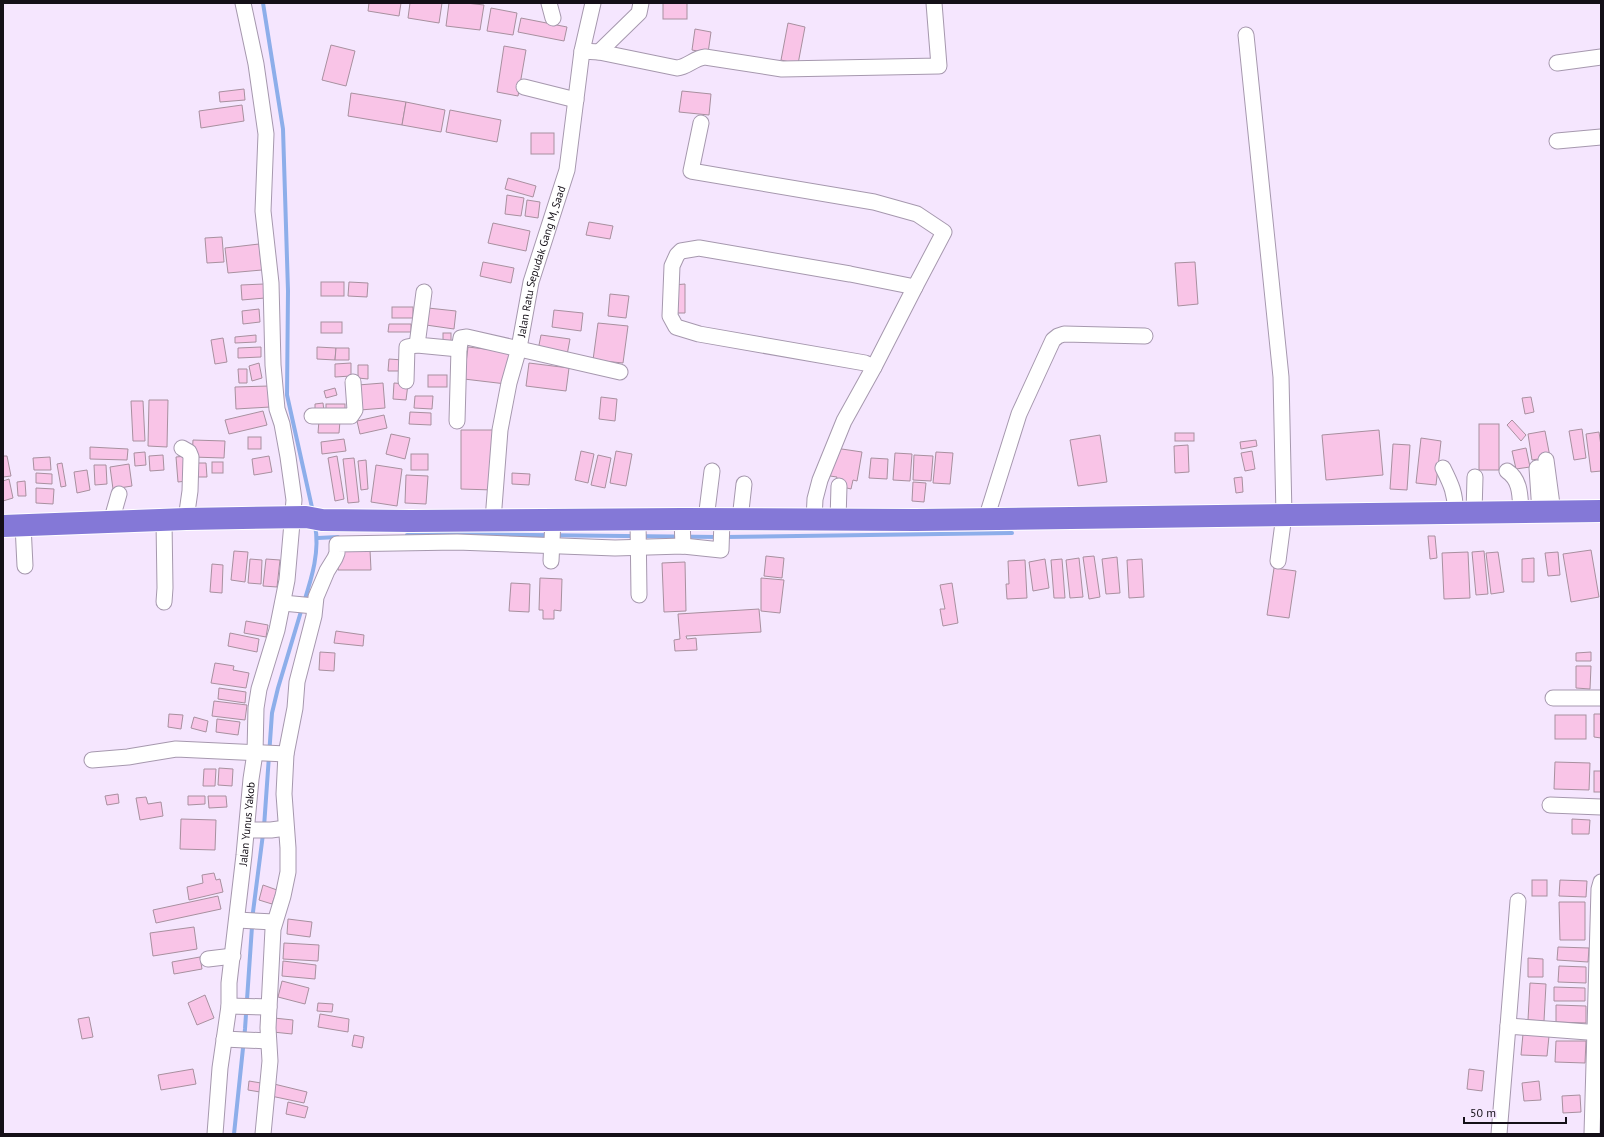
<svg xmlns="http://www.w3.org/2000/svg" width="1604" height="1137" font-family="'PT Sans',sans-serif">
<rect width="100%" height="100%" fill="#f5e6fe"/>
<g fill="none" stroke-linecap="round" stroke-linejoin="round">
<g stroke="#8daeea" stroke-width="4">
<path d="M 263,3 L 283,129 L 288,291 L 287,395 L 313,512"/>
<path d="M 407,535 L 439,534 L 718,537"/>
<path d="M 725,537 L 1012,533"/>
<path d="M 318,538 L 338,537"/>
<path d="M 304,602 C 312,577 320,551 315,525"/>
<path d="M 264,827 L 272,713 L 278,688 L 302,608"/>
<path d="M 234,1134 L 245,1029 L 253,912 L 263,834"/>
</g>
</g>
<g fill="#f9c4e7" stroke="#a8909f">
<path d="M 369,3 L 401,3 L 399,16 L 368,11 Z"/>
<path d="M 410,3 L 442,3 L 439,23 L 408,18 Z"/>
<path d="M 449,3 L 466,3 L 484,5 L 480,30 L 446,26 Z"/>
<rect x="663" y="3" width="24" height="16"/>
<path d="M 491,8 L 517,13 L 513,35 L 487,31 Z"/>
<path d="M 521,18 L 567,27 L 564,41 L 518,32 Z"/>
<path d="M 788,23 L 805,27 L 798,64 L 781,60 Z"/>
<path d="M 695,29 L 711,32 L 708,53 L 692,50 Z"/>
<path d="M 331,45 L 355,51 L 346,86 L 322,80 Z"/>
<path d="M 504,46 L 526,50 L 518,96 L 497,92 Z"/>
<path d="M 244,89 L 245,100 L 220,102 L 219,92 Z"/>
<path d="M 682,91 L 711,94 L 709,115 L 679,112 Z"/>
<path d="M 351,93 L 406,102 L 402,125 L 348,116 Z"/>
<path d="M 406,102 L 445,110 L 441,132 L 402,125 Z"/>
<path d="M 242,105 L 244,121 L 201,128 L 199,111 Z"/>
<path d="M 450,110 L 501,120 L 497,142 L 446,132 Z"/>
<rect x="531" y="133" width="23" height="21"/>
<path d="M 508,178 L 536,186 L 533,197 L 505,189 Z"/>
<path d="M 507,195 L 524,198 L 521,216 L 505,214 Z"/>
<path d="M 527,200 L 540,202 L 538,218 L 525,216 Z"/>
<path d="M 589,222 L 613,226 L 610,239 L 586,235 Z"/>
<path d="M 493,223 L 530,231 L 526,251 L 488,243 Z"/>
<path d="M 222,237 L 224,262 L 207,263 L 205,238 Z"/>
<path d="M 259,244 L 262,270 L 228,273 L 225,248 Z"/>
<path d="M 483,262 L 514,268 L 511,283 L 480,276 Z"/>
<path d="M 1195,262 L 1198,304 L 1178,306 L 1175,263 Z"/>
<rect x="321" y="282" width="23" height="14"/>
<path d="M 349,282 L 368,283 L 367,297 L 348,296 Z"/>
<path d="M 264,284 L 265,298 L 242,300 L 241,285 Z"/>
<path d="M 685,284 L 685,313 L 674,313 L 673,285 Z"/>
<path d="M 610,294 L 629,296 L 626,318 L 608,316 Z"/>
<rect x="392" y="307" width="21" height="11"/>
<path d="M 428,308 L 456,311 L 454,329 L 426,325 Z"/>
<path d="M 259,309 L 260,322 L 243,324 L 242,311 Z"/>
<path d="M 554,310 L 583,313 L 581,331 L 552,327 Z"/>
<rect x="321" y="322" width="21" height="11"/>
<path d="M 598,323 L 628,326 L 623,363 L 593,360 Z"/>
<path d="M 389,324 L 411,324 L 411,332 L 388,332 Z"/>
<rect x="443" y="333" width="8" height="14"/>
<path d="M 256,335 L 256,342 L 235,343 L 235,337 Z"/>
<path d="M 541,335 L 570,339 L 567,355 L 538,350 Z"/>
<path d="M 223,338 L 227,362 L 215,364 L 211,340 Z"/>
<path d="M 261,347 L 261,357 L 238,358 L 238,348 Z"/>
<path d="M 317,347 L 336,348 L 335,360 L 317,359 Z"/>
<path d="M 468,347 L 510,352 L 506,384 L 464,379 Z"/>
<path d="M 336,348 L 349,348 L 349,360 L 335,360 Z"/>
<path d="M 389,359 L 403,360 L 402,371 L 388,371 Z"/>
<path d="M 259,363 L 262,378 L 252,381 L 249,366 Z"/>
<path d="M 351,363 L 351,376 L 335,377 L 335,364 Z"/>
<path d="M 529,363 L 569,368 L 566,391 L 526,386 Z"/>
<path d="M 358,365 L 368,365 L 368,379 L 358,378 Z"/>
<path d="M 238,369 L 247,369 L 247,383 L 239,383 Z"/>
<rect x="428" y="375" width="19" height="12"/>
<path d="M 383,383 L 385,408 L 360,410 L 358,385 Z"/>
<path d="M 394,383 L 408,384 L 406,400 L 393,399 Z"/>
<path d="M 269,386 L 270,407 L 236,409 L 235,387 Z"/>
<path d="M 335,388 L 337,395 L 326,398 L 324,391 Z"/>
<path d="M 415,396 L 433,396 L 432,409 L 414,408 Z"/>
<path d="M 601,397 L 617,399 L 615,421 L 599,419 Z"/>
<path d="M 1531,397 L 1534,412 L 1525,414 L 1522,398 Z"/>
<path d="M 149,400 L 168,400 L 167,447 L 148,446 Z"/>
<path d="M 131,401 L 143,401 L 145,441 L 133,441 Z"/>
<path d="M 323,403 L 324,411 L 315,412 L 315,404 Z"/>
<rect x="326" y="404" width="19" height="6"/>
<path d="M 263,411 L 267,425 L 229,434 L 225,420 Z"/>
<path d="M 410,412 L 431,413 L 431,425 L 409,424 Z"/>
<path d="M 384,415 L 387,428 L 360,434 L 357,421 Z"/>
<path d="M 319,420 L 340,421 L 339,433 L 318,433 Z"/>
<path d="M 1512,420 L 1526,435 L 1521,441 L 1507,425 Z"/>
<rect x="1479" y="424" width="20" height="46"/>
<path d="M 1582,429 L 1586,458 L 1574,460 L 1569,431 Z"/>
<path d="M 461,430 L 493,430 L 493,490 L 461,489 Z"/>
<path d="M 1379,430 L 1383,475 L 1326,480 L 1322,435 Z"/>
<path d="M 1545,431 L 1550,457 L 1532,460 L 1528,434 Z"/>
<path d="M 1599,432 L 1601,446 L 1601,471 L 1591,472 L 1586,434 Z"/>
<rect x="1175" y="433" width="19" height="8"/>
<path d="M 391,434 L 410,438 L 405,459 L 386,454 Z"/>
<path d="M 1100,435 L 1107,482 L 1078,486 L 1070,440 Z"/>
<rect x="248" y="437" width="13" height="12"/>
<path d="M 1421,438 L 1441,441 L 1436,485 L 1416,483 Z"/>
<path d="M 344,439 L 346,451 L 322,454 L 321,442 Z"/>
<path d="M 193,440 L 225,441 L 224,458 L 192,457 Z"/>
<path d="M 1256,440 L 1257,446 L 1241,449 L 1240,442 Z"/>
<path d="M 1393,444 L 1410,445 L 1407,490 L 1390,489 Z"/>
<path d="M 1188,445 L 1189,472 L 1175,473 L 1174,446 Z"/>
<path d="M 90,447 L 128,449 L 127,460 L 90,459 Z"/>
<path d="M 835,448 L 862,452 L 857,481 L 853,480 L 851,489 L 835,485 L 837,477 L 830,476 Z"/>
<path d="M 1526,448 L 1530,467 L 1516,469 L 1512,451 Z"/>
<path d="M 581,451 L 594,454 L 588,483 L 575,480 Z"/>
<path d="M 616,451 L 632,454 L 626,486 L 610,483 Z"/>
<path d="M 1252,451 L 1255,469 L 1245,471 L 1241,453 Z"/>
<path d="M 145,452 L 146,465 L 135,466 L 134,453 Z"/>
<path d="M 936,452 L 953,453 L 950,484 L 933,483 Z"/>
<path d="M 895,453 L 912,454 L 910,481 L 893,480 Z"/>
<rect x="411" y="454" width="17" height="16"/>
<path d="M 163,455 L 164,470 L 150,471 L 149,456 Z"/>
<path d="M 598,455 L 611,458 L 605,488 L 591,485 Z"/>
<path d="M 914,455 L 933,456 L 931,481 L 913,480 Z"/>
<path d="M 3,456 L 7,456 L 11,476 L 3,477 Z"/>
<path d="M 186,456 L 187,481 L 178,482 L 176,457 Z"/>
<path d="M 269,456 L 272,472 L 254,475 L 252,459 Z"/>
<path d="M 337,456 L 344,499 L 335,501 L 328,458 Z"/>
<path d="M 50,457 L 51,470 L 34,470 L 33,458 Z"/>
<path d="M 354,458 L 359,502 L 348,503 L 343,459 Z"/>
<path d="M 871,458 L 888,459 L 887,479 L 869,478 Z"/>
<path d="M 366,460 L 368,489 L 361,490 L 358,461 Z"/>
<rect x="212" y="462" width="11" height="11"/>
<path d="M 62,463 L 66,486 L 61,487 L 57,464 Z"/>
<path d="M 196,463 L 206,463 L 207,477 L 197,477 Z"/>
<path d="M 129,464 L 132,486 L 113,489 L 110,467 Z"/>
<path d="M 94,465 L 106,465 L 107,484 L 95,485 Z"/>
<path d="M 376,465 L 402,469 L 397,506 L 371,502 Z"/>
<path d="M 87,470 L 90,490 L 77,493 L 74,472 Z"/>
<path d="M 36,473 L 52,474 L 52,484 L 36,483 Z"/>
<path d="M 512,473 L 530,474 L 529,485 L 512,484 Z"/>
<path d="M 406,475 L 428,476 L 426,504 L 405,503 Z"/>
<path d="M 1242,477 L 1243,492 L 1236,493 L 1234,478 Z"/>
<path d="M 9,479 L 13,498 L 3,501 L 3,481 Z"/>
<path d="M 25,481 L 26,496 L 18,496 L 17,482 Z"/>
<path d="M 913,482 L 926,483 L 924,502 L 912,501 Z"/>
<path d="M 36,488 L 54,489 L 53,504 L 36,503 Z"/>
<path d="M 1428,536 L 1435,536 L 1437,558 L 1430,559 Z"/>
<path d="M 370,550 L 371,570 L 338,570 L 338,551 Z"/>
<path d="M 1591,550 L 1599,597 L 1571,602 L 1563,554 Z"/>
<path d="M 234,551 L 248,552 L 245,582 L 231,580 Z"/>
<path d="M 1484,551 L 1488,594 L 1476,595 L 1472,552 Z"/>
<path d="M 1468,552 L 1470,598 L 1444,599 L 1442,553 Z"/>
<path d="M 1498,552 L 1504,592 L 1491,594 L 1486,553 Z"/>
<path d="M 1558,552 L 1560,575 L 1548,576 L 1545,553 Z"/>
<path d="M 766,556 L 784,558 L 782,578 L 764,576 Z"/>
<path d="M 1094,556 L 1100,597 L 1089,599 L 1083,557 Z"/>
<path d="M 1117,557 L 1120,593 L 1106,594 L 1102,559 Z"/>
<path d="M 1079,558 L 1083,597 L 1070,598 L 1066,560 Z"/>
<path d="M 1534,558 L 1534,582 L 1522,582 L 1522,559 Z"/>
<path d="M 250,559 L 262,560 L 261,584 L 248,583 Z"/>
<path d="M 266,559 L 280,560 L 277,587 L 263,586 Z"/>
<path d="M 1045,559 L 1049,588 L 1033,591 L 1029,562 Z"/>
<path d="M 1062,559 L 1065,598 L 1054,598 L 1051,560 Z"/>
<path d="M 1142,559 L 1144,597 L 1129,598 L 1127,560 Z"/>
<path d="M 1025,560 L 1027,598 L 1007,599 L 1006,584 L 1009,584 L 1008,561 Z"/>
<path d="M 685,562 L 686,611 L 664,612 L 662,563 Z"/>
<path d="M 212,564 L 223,565 L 222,593 L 210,592 Z"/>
<path d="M 1274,568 L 1296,571 L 1289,618 L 1267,615 Z"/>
<path d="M 540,578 L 562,579 L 561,611 L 554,610 L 554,619 L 543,619 L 543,610 L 539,610 Z"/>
<path d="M 761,578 L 784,580 L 780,613 L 761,611 Z"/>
<path d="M 511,583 L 530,584 L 529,612 L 509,611 Z"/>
<path d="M 952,583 L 958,623 L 943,626 L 940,609 L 945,609 L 940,585 Z"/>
<path d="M 759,609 L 761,632 L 686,636 L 687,639 L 696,638 L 697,650 L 675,651 L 674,640 L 680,639 L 678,614 Z"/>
<path d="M 246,621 L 268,625 L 266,637 L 244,633 Z"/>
<path d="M 336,631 L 364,635 L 363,646 L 334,643 Z"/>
<path d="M 230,633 L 259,639 L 257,652 L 228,646 Z"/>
<path d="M 320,652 L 335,653 L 334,671 L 319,670 Z"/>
<path d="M 1591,652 L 1591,661 L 1576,661 L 1576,653 Z"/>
<path d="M 215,663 L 234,666 L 233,670 L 249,673 L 246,688 L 211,683 Z"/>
<path d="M 1576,666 L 1591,666 L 1590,689 L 1576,688 Z"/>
<path d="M 219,688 L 246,692 L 245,703 L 218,699 Z"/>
<path d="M 214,701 L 247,705 L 245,720 L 212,716 Z"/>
<path d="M 169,714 L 183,715 L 181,729 L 168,727 Z"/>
<path d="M 1594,714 L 1601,714 L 1601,738 L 1594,737 Z"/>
<rect x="1555" y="715" width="31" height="24"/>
<path d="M 194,717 L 208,721 L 206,732 L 191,728 Z"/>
<path d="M 217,719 L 240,722 L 238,735 L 216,732 Z"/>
<path d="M 1555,762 L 1590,763 L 1589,790 L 1554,789 Z"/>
<path d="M 219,768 L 233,769 L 232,786 L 218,785 Z"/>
<path d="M 204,769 L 216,769 L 215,786 L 203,786 Z"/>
<rect x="1594" y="771" width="7" height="21"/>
<path d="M 118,794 L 119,803 L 107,805 L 105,796 Z"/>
<path d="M 188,796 L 205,796 L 205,804 L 188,805 Z"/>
<path d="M 208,796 L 226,796 L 227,807 L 209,808 Z"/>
<path d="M 146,797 L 148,804 L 161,802 L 163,816 L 140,820 L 136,798 Z"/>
<path d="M 181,819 L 216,820 L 215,850 L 180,849 Z"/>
<path d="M 1572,819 L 1590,820 L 1589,834 L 1572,834 Z"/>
<path d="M 214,873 L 216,880 L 220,879 L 223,892 L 189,900 L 187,887 L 203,883 L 202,875 Z"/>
<rect x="1532" y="880" width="15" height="16"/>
<path d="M 1560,880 L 1587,881 L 1586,897 L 1559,896 Z"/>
<path d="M 263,885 L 277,890 L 272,904 L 259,900 Z"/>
<path d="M 218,896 L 221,909 L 156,923 L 153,910 Z"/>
<path d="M 1559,902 L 1585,902 L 1585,940 L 1560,940 Z"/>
<path d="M 288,919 L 312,922 L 310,937 L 287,934 Z"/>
<path d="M 194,927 L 197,949 L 153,956 L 150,933 Z"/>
<path d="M 284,943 L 319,945 L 318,961 L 283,959 Z"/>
<path d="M 1558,947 L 1589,948 L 1588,962 L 1557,960 Z"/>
<path d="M 200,957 L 202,969 L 174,974 L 172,962 Z"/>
<path d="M 1528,958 L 1543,959 L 1543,977 L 1528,977 Z"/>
<path d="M 283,961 L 316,965 L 315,979 L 282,976 Z"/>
<path d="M 1559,966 L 1586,967 L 1586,983 L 1558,982 Z"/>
<path d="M 282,981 L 309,988 L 305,1004 L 278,997 Z"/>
<path d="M 1530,983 L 1546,984 L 1544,1021 L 1528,1020 Z"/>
<path d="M 1554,987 L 1585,988 L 1585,1001 L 1554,1001 Z"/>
<path d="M 205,995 L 214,1018 L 197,1025 L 188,1003 Z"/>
<path d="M 318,1003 L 333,1004 L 332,1012 L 317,1011 Z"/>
<path d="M 1556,1005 L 1586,1006 L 1586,1023 L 1556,1022 Z"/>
<path d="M 320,1014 L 349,1019 L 348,1032 L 318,1027 Z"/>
<path d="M 89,1017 L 93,1037 L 82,1039 L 78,1019 Z"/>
<path d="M 274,1018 L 293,1020 L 292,1034 L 273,1032 Z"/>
<path d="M 1523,1034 L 1549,1036 L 1547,1056 L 1521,1055 Z"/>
<path d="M 354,1035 L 364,1037 L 362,1048 L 352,1046 Z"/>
<path d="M 1556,1041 L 1586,1041 L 1585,1063 L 1555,1062 Z"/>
<path d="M 193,1069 L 196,1084 L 161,1090 L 158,1075 Z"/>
<path d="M 1469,1069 L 1484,1071 L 1482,1091 L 1467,1089 Z"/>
<path d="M 249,1081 L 261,1083 L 260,1092 L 248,1090 Z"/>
<path d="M 1539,1081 L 1541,1100 L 1524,1101 L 1522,1083 Z"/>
<path d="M 274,1084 L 307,1092 L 304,1103 L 271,1096 Z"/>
<path d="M 1580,1095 L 1581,1112 L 1563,1113 L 1562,1096 Z"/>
<path d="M 288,1102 L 308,1107 L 305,1118 L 286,1114 Z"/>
</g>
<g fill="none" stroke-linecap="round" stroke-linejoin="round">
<defs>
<g id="minor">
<path d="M 549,3 L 553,18"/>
<path d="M 1246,35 L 1281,377 L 1284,515 L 1278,561"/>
<path d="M 582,51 L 599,52 L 677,68 C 688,67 694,58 705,57 L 782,69 L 939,66 L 934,3"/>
<path d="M 599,52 L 639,13 L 641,3"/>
<path d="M 1557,63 L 1601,57"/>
<path d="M 524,87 L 576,100"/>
<path d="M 701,123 L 691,171 L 874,202 L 917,214 L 944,232 L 915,287 L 850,274 L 699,248 L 681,251 L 677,255 L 672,266 L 670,316 L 676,327 L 699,334 L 865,363 L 874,367 L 844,421 L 820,480 L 815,499 L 814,520"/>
<path d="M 1557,141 L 1601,137"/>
<path d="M 424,292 L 417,345 L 459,349 L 461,338 L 467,337 L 620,372"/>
<path d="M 874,367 L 915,287"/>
<path d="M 406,381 L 407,347 L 417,345"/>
<path d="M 312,416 L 351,416 L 355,410 L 353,382"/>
<path d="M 457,421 L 459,349"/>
<path d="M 182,448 L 189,452 L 191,457 L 190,491 L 186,519"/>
<path d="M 1546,460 L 1553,512"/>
<path d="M 1443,468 C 1451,484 1456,494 1455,513"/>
<path d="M 1537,468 L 1540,512"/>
<path d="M 1507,471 C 1521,480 1520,497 1521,512"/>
<path d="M 1474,513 L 1475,477"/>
<path d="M 682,519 L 683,546"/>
<path d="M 706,519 L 712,471"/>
<path d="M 740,519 L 744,484"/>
<path d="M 986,519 L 1019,414 L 1053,340 L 1058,336 L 1064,334 L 1145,336"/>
<path id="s1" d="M 493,520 L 500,430 L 509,383 L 519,348 L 531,282 L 567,170 L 582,51 L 593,3"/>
<path d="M 638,520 L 639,595"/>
<path d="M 838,520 L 839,486"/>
<path d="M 111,522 L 119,494"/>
<path d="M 23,525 L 25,566"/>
<path d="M 551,561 L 553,520"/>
<path d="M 164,602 L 165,588 L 164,521"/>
<path d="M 283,603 L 314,606"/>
<path d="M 1553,698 L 1601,698"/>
<path d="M 92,760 L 128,757 L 176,749 L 286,754"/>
<path d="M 1550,805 L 1601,807"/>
<path d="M 247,830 L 271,830 L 286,828"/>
<path d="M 237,920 L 274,922"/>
<path d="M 208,959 L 233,956"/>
<path d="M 229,1006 L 269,1007"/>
<path d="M 1508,1026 L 1518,901"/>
<path d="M 224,1039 L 268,1041"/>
<path id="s2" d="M 215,1134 L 220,1068 L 229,1006 L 229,983 L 244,855 L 251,779 L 255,753 L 256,708 L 259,689 L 277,630 L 287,580 L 294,500 L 288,457 L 282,424 L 277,409 L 273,365 L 271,283 L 263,211 L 266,134 L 256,64 L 243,3"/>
<path d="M 263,1134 L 270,1061 L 268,1028 L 273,929 L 283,896 L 288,872 L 288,848 L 284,794 L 286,754 L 295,708 L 297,682 L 314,616 L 316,597 L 327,571 L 335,558 L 337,553 L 337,544 L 457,542 L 615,548 L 683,546 L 721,550 L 722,520"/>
<path d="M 1499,1134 L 1508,1026 L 1601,1033"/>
<path d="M 1592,1134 L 1599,889 L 1601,882"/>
</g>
<path id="highway" d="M 3,526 L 186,519 L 306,517 L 322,520 L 410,521 L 682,519 L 916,520 L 1601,511"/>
</defs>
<use href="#minor" stroke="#a698ae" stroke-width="17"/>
<use href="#highway" stroke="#fff" stroke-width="24"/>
<use href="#minor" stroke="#fff" stroke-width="15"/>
<use href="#highway" stroke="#8478d7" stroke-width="22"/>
</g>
<g text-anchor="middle" stroke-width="3" stroke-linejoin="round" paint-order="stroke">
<g font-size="11" fill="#140f17" stroke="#f5e6fe">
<text dy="4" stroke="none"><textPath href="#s1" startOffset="264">Jalan Ratu Sepudak Gang M, Saad</textPath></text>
<text dy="4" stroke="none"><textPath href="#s2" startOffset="312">Jalan Yunus Yakob</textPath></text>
</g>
</g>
<rect width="1604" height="1137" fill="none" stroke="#140f17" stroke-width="8"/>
<path d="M1464 1117v6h102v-6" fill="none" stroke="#140f17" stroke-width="2"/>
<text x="1470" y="1117" font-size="12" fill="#140f17" stroke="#f5e6fe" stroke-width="3" paint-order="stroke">50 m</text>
</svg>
